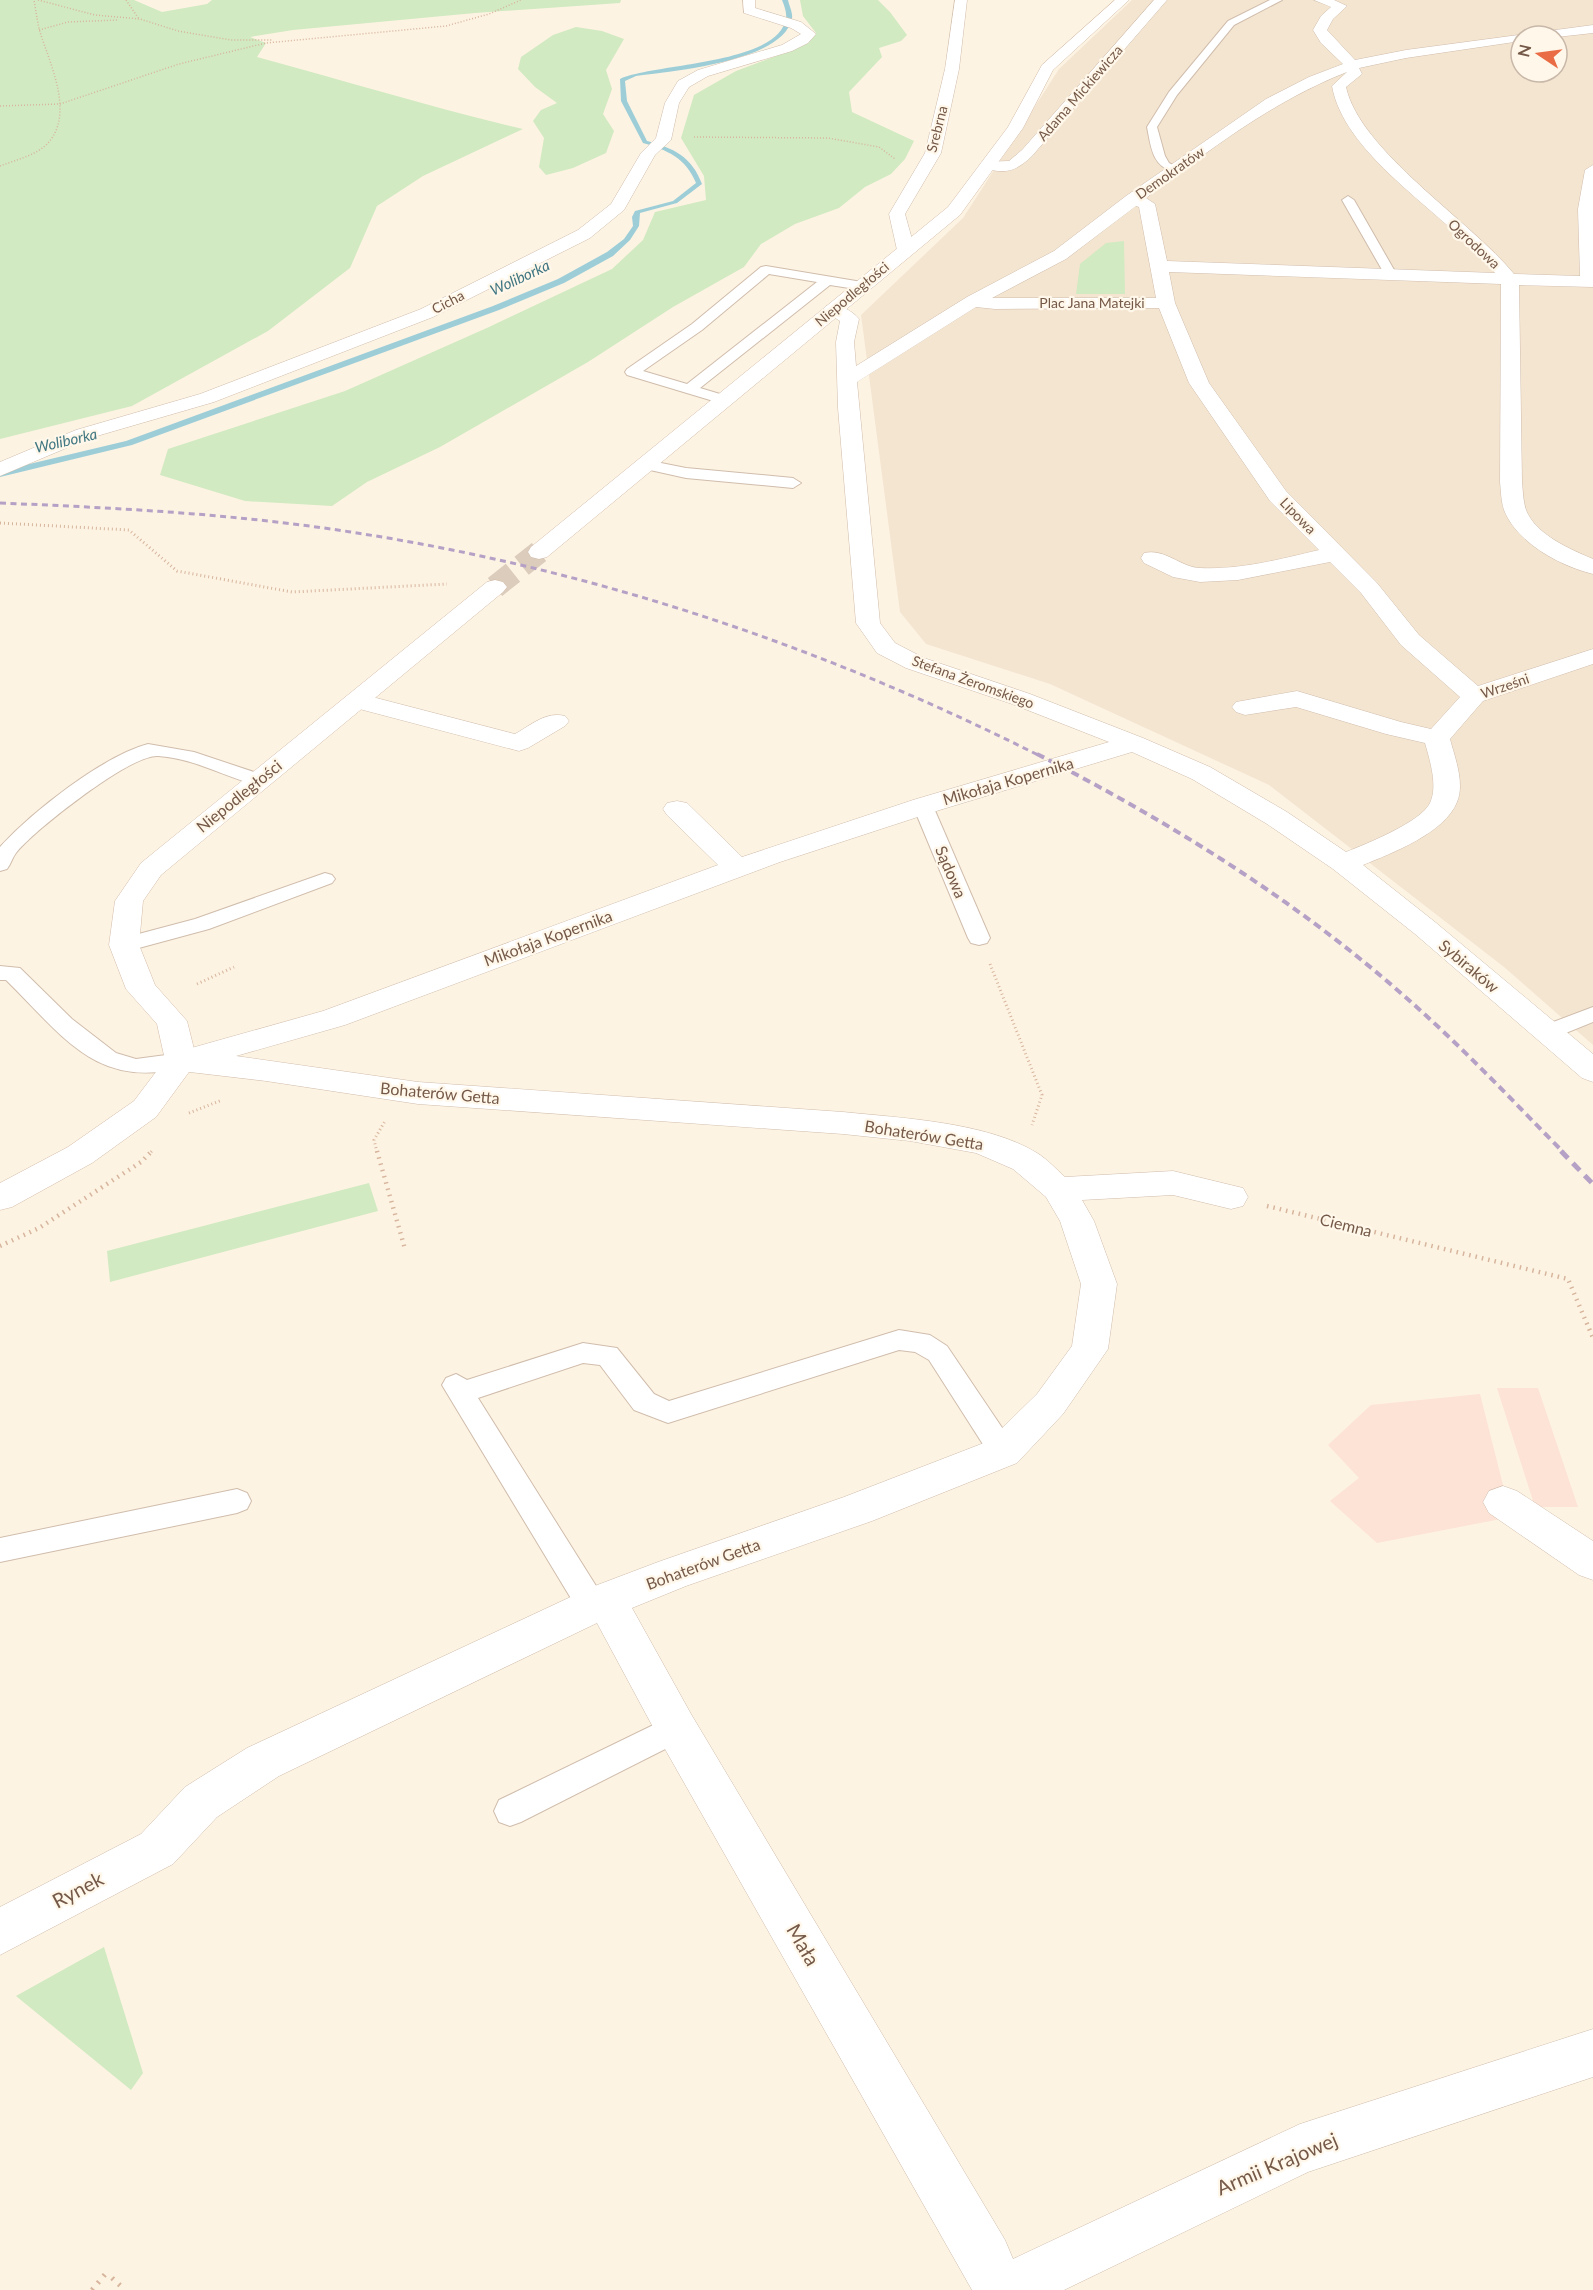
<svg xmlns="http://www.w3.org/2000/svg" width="1593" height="2290" font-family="Lato,sans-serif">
<rect width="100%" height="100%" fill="#fdf3e3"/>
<path fill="#f4e5d1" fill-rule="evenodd" d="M 1132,0 L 1593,0 L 1593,1045 L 1504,967 L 1269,785 L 1050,684 L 926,644 L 900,612 L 861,315 L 963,218 L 1059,69 ZM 1521,36 L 1557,36 L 1557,72 L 1521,72 Z"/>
<g fill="#fde2d6">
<path d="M 1497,1388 L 1538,1388 L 1578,1507 L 1535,1507 Z"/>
<path d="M 1480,1394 L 1511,1517 L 1377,1543 L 1330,1501 L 1359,1478 L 1328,1445 L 1371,1405 Z"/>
</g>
<g fill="#d1eac1">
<path d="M 0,0 L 134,0 L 162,12 L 207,4 L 212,0 L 621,0 L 620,3 L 475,13 L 293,30 L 250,37 L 266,43 L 257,57 C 346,81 433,108 523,129 L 423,176 L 377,206 L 350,268 L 268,331 L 132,406 L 0,439 Z"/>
<path d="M 800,0 L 878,0 L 890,12 L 907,35 L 901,41 L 879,48 L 882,57 L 849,92 L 852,112 L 914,141 L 905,159 L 891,174 L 865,187 L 839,208 L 795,224 L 761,244 L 744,267 L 673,307 L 588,362 L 440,447 L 367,482 L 332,506 L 245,501 L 160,475 L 168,449 L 345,391 L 489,327 L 612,269 L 643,240 L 655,212 L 706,200 L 704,176 L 681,138 L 694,95 L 736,71 L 787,52 L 816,33 L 803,16 Z"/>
<path d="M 576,27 L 602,31 L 624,39 L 606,70 L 612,89 L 603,114 L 614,131 L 606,153 L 573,168 L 546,175 L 539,167 L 544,138 L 533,121 L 541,110 L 557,103 L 535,87 L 518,69 L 521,57 L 553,35 Z"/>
<path d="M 1124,241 L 1125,294 L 1076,294 L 1080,264 L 1106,243 Z"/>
<path d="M 369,1183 L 378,1211 L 110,1282 L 107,1251 Z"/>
<path d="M 104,1947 L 143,2073 L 131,2090 L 16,1996 Z"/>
</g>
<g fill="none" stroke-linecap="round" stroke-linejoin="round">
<path fill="#9dced8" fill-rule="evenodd" d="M 782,0 L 788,0 C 789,5 793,13 792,18 C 784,62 672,71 636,76 L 625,81 L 627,101 L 647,141 C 674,148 692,157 702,184 L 677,203 L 640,213 L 639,226 L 630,240 L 613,256 L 564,283 L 499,310 L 132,445 L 0,477 L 0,471 L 126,441 L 493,306 L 558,279 L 607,252 L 624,239 L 633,226 L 632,217 L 635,211 L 673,201 L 696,183 C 686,158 667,150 643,143 L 621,101 L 620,79 C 654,63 779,65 786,18 C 787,13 784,5 782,0 Z"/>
<path stroke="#dbccbc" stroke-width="23" stroke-dasharray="23 11" stroke-linecap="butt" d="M 495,587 L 539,552"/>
<defs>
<g id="lane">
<path d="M 1270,0 L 1282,0 L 1234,25 L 1177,95 L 1157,127 L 1165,156 L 1169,163 L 1180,169 L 1174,172 C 1152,166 1151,147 1147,127 L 1169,92 L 1228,21 Z"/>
<path d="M 1348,196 L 1354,200 L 1397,275 L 1396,278 L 1386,278 L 1385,275 L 1342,200 Z"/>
<path d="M 766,266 L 862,282 L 869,286 L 862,290 L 830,285 L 700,388 L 730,397 L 732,400 L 730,403 L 720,403 L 627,375 L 625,372 L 627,369 L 692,324 L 761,267 ZM 769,274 L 817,282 L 687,384 L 643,371 L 702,330 Z"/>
<path d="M 646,460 L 686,468 L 793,478 L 801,483 L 793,488 L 686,478 L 641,468 L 638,465 Z"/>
<path d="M 148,744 L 194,752 L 266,776 L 269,780 L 266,784 L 259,786 C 225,777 193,758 158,756 C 131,754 34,830 16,853 C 12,858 11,864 7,869 L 0,871 L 0,847 C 32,812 103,756 148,744 Z"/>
<path d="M 923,800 L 930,802 L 933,806 L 990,938 L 987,943 L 979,945 L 971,943 L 968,938 L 913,806 L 916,802 Z"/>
<path d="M 325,873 L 332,875 L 335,879 L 332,883 L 209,929 L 124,952 L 116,950 L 113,945 L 116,940 L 195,919 Z"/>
<path d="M 0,966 L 20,968 L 72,1019 L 116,1053 L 136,1059 L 181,1053 L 189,1056 L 192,1061 L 189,1066 C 98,1092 65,1038 6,980 L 0,980 Z"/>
<path d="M 1593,1007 L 1593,1022 L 1556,1037 L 1548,1039 L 1540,1037 L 1537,1032 L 1540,1027 Z"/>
<path d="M 899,1330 L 930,1335 L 947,1346 L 1013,1444 L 1017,1452 L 1013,1460 L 1003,1463 L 993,1460 L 929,1360 L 915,1352 L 899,1350 L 668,1423 L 634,1410 L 600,1365 L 583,1363 L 478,1398 L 603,1597 L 607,1606 L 603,1615 L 592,1619 L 581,1615 L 442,1385 L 446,1378 L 456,1374 L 467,1380 L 583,1343 L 617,1348 L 654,1394 L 669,1401 Z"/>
<path d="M 237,1489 L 247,1493 L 251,1501 L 247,1509 L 237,1513 L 0,1562 L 0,1538 Z"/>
<path d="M 676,1714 L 687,1718 L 692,1728 L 687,1738 L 521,1822 L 510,1826 L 499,1822 L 494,1811 L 499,1800 Z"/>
</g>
<g id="street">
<path d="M 743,0 L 755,0 L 755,8 L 801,22 L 816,34 L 808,43 L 792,51 L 708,76 L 689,87 L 679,103 L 671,140 L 655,155 L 624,210 L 590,238 L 433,317 L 214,402 L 90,438 L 0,476 L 0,462 L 76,430 L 200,394 L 421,309 L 578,230 L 611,204 L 641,153 L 656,138 L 665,103 L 678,81 L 698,70 L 782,45 L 801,34 L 791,28 L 744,13 Z"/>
<path d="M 955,0 L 967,0 L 959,69 L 941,153 L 905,214 L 915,250 L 912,254 L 900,254 L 897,250 L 889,214 L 925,153 L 945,69 Z"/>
<path d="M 1154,0 L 1167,0 L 1032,156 C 1015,172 1006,174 982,168 L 980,165 L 982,162 L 1009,161 L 1022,150 Z"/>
<path d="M 1314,0 L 1334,0 L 1347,6 L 1333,19 L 1327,30 L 1355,60 L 1406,50 L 1593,25 L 1593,33 L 1557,37 L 1521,36 L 1521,41 L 1406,58 L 1359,68 L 1362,74 L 1346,87 C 1360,151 1471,221 1514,274 L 1580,276 L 1578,209 L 1585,170 L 1593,165 L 1593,287 L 1519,285 L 1522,482 C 1523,491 1523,501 1526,510 C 1536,535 1570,549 1593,559 L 1593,574 C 1560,566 1517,543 1504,510 C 1501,501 1501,491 1500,482 L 1501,284 L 1169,272 L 1175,303 L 1209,383 L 1286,491 L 1377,583 L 1419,635 L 1478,686 L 1593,649 L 1593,664 L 1483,701 L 1450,739 C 1455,758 1465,783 1457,802 C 1445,833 1392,853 1363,865 L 1435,922 L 1593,1054 L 1593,1082 L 1582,1078 L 1415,934 L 1333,869 L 1267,824 L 1192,779 L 1132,752 L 933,812 L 780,862 L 345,1025 L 236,1056 L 418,1082 L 843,1112 C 901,1118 987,1122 1037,1153 C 1047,1159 1056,1169 1065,1177 L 1173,1171 L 1243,1188 L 1248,1197 L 1243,1206 L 1231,1209 L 1173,1195 L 1082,1200 L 1094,1221 L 1117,1284 L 1108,1349 L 1063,1414 L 1017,1463 L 872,1521 L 686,1586 L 632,1608 L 691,1714 L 1005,2240 L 1013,2259 L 1300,2124 L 1593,2029 L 1593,2077 L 1308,2172 L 1064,2290 L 972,2290 L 661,1742 L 597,1623 L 279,1776 L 217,1817 L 173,1864 L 0,1955 L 0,1907 L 141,1834 L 185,1787 L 247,1748 L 592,1587 L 658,1562 L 844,1497 L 989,1441 L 1037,1394 L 1072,1346 L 1081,1284 L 1060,1221 L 1046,1197 L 1013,1169 L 976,1153 L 910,1141 L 843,1134 L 418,1104 L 266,1081 L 181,1071 L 170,1068 L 165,1061 L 170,1054 L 323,1011 L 718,865 L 667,815 L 663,809 L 667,803 L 677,801 L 687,803 L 742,857 L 913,800 L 1109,742 L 1012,704 L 906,668 L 877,653 L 856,623 L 838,408 L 836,342 L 840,321 L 823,310 L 826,306 C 837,303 852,310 859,319 L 854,342 L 856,366 L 967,297 L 1054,251 L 1126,196 L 1266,99 L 1309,77 L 1343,64 L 1321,43 L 1313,30 L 1321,16 L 1331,7 ZM 1347,72 L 1332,86 C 1345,159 1451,216 1495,273 L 1167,261 L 1155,204 L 1146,198 C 1209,150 1273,101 1347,72 ZM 1136,206 L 1139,207 L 1156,298 L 992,298 L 1066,259 ZM 976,307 L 995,309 L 1159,308 L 1189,383 L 1270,501 L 1319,550 C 1281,559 1240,570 1200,568 C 1180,567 1165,548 1144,553 L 1141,558 L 1144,563 L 1173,577 L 1200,582 L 1238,580 L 1330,562 L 1361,593 L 1401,645 L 1460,697 L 1431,729 L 1401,722 L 1297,691 L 1236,702 L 1232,707 L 1236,712 L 1245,715 L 1296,707 L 1386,734 L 1425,743 C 1430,761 1438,786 1430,803 C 1421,822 1366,844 1346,852 L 1287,812 L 1210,767 L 1143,738 L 1030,694 L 924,658 L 895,643 L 880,623 L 857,382 Z"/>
<path d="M 357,693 L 515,734 C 531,725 546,711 565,716 L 569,721 L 565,726 L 528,748 L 519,751 L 348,706 L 344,701 L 348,696 Z"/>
<path d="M 1503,1486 L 1517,1491 L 1593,1541 L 1593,1580 L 1579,1575 L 1489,1513 L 1483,1502 L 1489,1491 Z"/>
</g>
<g id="secondary">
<path d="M 1115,0 L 1129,0 L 1053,70 L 1023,128 L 960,215 L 547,557 L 539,559 L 531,557 L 528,552 L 531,547 L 948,207 L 1008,127 L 1042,65 Z"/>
<path d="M 495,580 L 503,582 L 507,587 L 503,592 L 161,875 L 143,901 L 139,945 L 155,985 L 187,1021 L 197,1061 L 156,1117 L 92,1163 L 12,1207 L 0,1210 L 0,1183 L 68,1147 L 134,1101 L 165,1060 L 157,1024 L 126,989 L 109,945 L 115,901 L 141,863 L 487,582 Z"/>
</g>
</defs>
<use href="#lane" stroke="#d0bdac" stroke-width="2"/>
<use href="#street" stroke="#d0bdac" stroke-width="1"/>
<use href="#secondary" stroke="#d3bca9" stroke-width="1"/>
<g stroke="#d7b59d" stroke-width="1.5" stroke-dasharray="1 2" stroke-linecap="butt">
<path d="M 38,0 L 95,15 L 140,19 L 178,31 L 231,40 L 272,40"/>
<path d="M 126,0 L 139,19"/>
<path d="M 39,30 L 68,22 L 118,20"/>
<path d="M 0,106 L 60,104 L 179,64 L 266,43 L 446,26 L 489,14 L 521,0"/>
<path d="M 694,137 L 828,138 L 879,147 L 895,159"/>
<path d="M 0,166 C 15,160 34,156 46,145 C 76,116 50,64 40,32 C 37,21 36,11 34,0"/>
</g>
<g stroke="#d7b59d" stroke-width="3" stroke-dasharray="1 3" stroke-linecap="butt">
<path d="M 0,523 L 129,530 L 177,571 L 292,592 L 447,584"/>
<path d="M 990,964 L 1042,1095 L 1032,1125"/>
<path d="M 197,984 L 234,967"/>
<path d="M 189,1113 L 222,1100"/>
<path d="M 151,1152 L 153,1150"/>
<path d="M 377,1152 L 374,1140 L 385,1121"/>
</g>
<g stroke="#d7b59d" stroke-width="4.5" stroke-dasharray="1.5 5" stroke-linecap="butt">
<path d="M 377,1151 L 405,1249"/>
<path d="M 1267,1206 L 1568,1279 L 1593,1338"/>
<path d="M 0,1246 L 39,1228 L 141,1162 L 152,1151"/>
</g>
<g stroke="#d7b59d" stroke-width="5" stroke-dasharray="2 7" stroke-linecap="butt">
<path d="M 112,2278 L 125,2290"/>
<path d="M 92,2290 L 107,2272"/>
</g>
<use href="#lane" fill="#fff" fill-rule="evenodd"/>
<use href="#street" fill="#fff" fill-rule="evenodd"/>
<use href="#secondary" fill="#fff" fill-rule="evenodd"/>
<path stroke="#b6a1c6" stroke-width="3" stroke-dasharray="6 4.5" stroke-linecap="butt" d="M 0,503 C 119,508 239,514 357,533 C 595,570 824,647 1040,756"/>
<path stroke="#b6a1c6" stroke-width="4" stroke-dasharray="8 5" stroke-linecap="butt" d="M 1037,754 C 1170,822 1299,902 1411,1002 C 1464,1049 1513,1101 1563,1152"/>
<path stroke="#b6a1c6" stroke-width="5" stroke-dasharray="10 7" stroke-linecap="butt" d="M 1561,1151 L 1593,1184"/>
</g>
<g text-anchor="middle" stroke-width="4.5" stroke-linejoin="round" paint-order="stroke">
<g font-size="14" fill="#755948" stroke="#fff7e9">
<text transform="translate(1080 93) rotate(-49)" y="5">Adama Mickiewicza</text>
<text transform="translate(937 129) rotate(-76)" y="5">Srebrna</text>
<text transform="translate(1170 173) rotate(-35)" y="5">Demokratów</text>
<text transform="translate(1474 244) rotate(43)" y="5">Ogrodowa</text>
<text transform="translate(852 294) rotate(-40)" y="5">Niepodległości</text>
<text transform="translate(448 302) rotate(-27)" y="5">Cicha</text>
<text x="1092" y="308">Plac Jana Matejki</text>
<text transform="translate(1298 516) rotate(46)" y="5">Lipowa</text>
<text transform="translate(973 682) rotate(20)" y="5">Stefana Żeromskiego</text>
<text transform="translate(1505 686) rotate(-19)" y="5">Wrześni</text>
</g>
<g font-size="15" font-style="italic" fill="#3f7682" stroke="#fff7e9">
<text transform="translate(520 278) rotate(-25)" y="5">Woliborka</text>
<text transform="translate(66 441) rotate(-13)" y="5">Woliborka</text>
</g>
<g font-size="16" fill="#755948" stroke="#fff7e9">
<text transform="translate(1008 781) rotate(-16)" y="6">Mikołaja Kopernika</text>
<text transform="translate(239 796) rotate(-39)" y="6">Niepodległości</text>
<text transform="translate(951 872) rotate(67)" y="6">Sądowa</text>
<text transform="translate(548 938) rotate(-20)" y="6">Mikołaja Kopernika</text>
<text transform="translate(1469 966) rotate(40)" y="6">Sybiraków</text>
<text transform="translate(440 1093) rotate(5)" y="6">Bohaterów Getta</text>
<text transform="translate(924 1135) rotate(9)" y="6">Bohaterów Getta</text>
<text transform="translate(1346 1225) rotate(14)" y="6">Ciemna</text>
<text transform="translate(703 1564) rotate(-20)" y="6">Bohaterów Getta</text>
</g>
<g font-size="20" fill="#755948" stroke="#fff7e9">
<text transform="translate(78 1890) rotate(-28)" y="7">Rynek</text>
<text transform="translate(803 1945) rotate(60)" y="7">Mała</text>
<text transform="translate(1277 2164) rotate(-23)" y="7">Armii Krajowej</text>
</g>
</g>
<g transform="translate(1539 54) rotate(283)"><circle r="28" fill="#fff7e9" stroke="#c8b8a9" stroke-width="1.5"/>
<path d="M0-4.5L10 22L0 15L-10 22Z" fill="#e96c45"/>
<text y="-9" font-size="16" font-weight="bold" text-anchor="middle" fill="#755948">N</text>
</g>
</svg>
